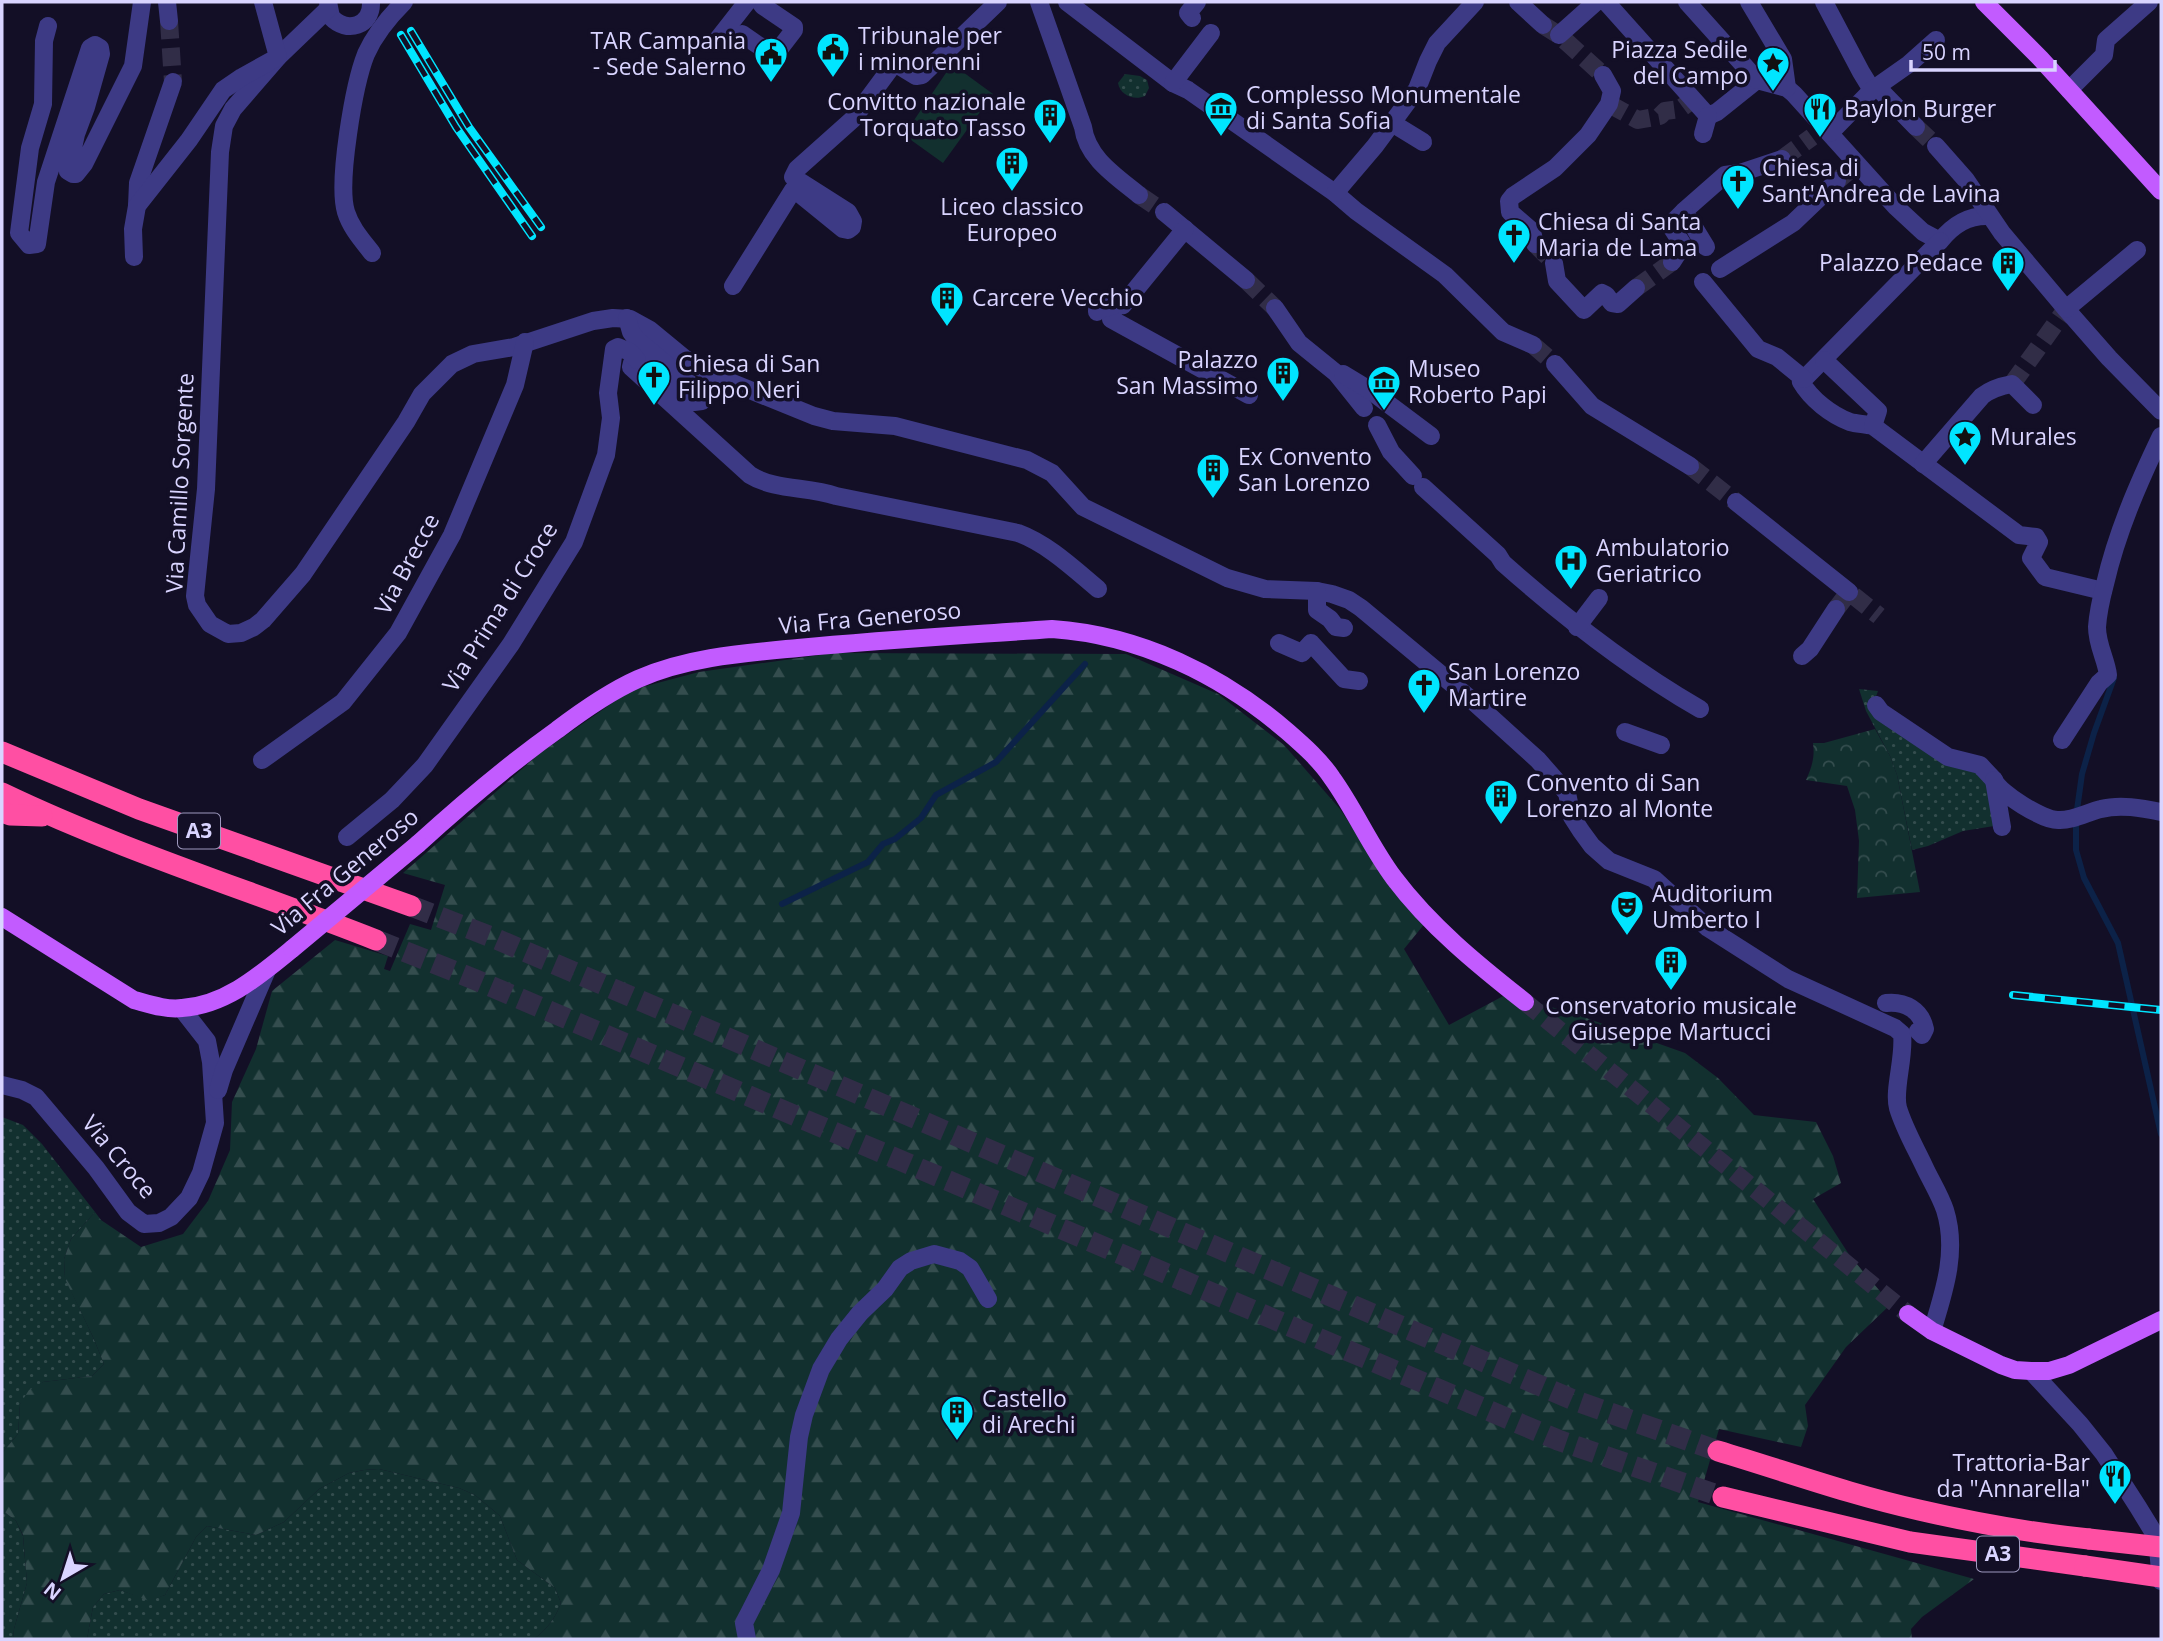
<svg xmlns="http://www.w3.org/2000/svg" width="2163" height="1641" font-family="'Open Sans',sans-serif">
<defs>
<pattern id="grass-dots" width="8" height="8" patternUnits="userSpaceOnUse" patternTransform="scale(1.75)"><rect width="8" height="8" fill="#12302f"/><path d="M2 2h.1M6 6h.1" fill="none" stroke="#344d4e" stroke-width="1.8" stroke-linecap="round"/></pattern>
<pattern id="forest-firs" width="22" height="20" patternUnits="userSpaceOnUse" patternTransform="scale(1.75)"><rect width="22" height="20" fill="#12302f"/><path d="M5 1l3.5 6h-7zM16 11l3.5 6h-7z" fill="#344d4e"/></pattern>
<pattern id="park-crowns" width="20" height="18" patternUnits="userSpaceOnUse" patternTransform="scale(1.75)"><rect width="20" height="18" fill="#12302f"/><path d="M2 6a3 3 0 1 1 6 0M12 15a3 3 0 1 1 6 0" fill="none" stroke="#344d4e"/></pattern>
</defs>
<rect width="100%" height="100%" fill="#130f26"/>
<g fill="url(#grass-dots)">
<path d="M 1125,74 L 1140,76 L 1147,80 L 1149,88 L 1145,96 C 1134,101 1120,95 1118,83 Z"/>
<path d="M 1859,689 L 1878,691 L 1874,702 L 1987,773 L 1994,826 L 1963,831 L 1928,846 L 1912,850 L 1897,775 L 1890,756 L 1866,711 Z"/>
<path d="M 2,1117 L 23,1125 L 42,1144 L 95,1212 L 71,1239 L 64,1259 L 65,1278 L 93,1337 L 104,1364 L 92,1376 L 43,1382 L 20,1404 L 18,1434 L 2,1453 Z"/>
<path d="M 379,1469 L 459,1488 L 475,1495 L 500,1516 L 517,1560 L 555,1588 L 561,1603 C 555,1619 547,1629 534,1639 L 87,1639 L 93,1607 L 104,1594 L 120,1590 L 149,1600 L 165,1595 L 196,1537 L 207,1526 L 256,1535 L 284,1522 L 319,1489 L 349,1473 L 364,1470 Z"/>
<path d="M 2,1510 L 16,1521 L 23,1536 L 27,1583 L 14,1629 L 13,1639 L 2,1639 Z"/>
</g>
<path fill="url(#forest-firs)" d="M 834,653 L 1126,654 L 1218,694 L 1284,745 L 1340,809 L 1380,869 L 1426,922 L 1404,949 L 1449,1025 L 1507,994 L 1575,1014 L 1685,1053 L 1718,1078 L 1754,1115 L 1816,1122 L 1833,1156 L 1841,1183 L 1813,1199 L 1850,1256 L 1891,1304 L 1846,1347 L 1805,1405 L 1808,1426 L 1801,1447 L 1719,1429 L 1698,1502 L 1974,1579 L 1922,1617 L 1911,1629 L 1912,1639 L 534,1639 C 547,1629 555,1619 561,1603 L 555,1588 L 517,1560 L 500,1516 L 475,1495 L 459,1488 L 379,1469 L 364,1470 L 349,1473 L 319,1489 L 284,1522 L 256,1535 L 207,1526 L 196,1537 L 165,1595 L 149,1601 L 120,1590 L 104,1594 L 93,1607 L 87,1639 L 13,1639 L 14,1629 L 27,1583 L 23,1535 L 16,1521 L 2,1510 L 2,1453 L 18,1434 L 20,1404 L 29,1390 L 43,1382 L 92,1376 L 104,1364 L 93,1337 L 65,1279 L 64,1259 L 71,1239 L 95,1212 L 101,1220 L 141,1247 L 183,1234 L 208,1201 L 230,1150 L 232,1102 L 256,1049 L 272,991 L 335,940 L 388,956 L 384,969 L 390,971 L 410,924 L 431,930 L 445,885 L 403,873 L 539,754 L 631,690 L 699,672 Z"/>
<path fill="url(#park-crowns)" d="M 1875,729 L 1890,756 L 1897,775 L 1920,892 L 1857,898 L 1859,841 L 1855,810 L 1847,786 L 1806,780 C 1812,767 1815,757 1813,743 L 1824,743 Z"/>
<path fill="#12302f" d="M 952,64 L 993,94 L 943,163 L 904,135 Z"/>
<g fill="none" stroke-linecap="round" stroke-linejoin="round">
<g stroke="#0c2248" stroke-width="6">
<path d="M 2114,678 L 2094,733 L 2082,774 L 2076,817 L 2076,850 L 2084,878 L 2118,943 L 2161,1134"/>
<path d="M 782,904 L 868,862 L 883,844 L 895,839 L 921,818 L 936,795 L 996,762 L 1085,664"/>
</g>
<g stroke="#312d47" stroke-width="18" stroke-dasharray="18 9" stroke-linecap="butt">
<path d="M 169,21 L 173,82"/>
<path d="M 1543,25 L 1559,35 L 1603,75"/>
<path d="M 1609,104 L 1638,120 L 1660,116 L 1665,111 L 1680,109 L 1692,100"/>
<path d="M 1916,127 L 1936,146"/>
<path d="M 1782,159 L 1812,137"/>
<path d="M 1837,181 L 1857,164"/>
<path d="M 1139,195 L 1164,212"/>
<path d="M 1535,244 L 1554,263"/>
<path d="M 1246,280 L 1275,308"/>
<path d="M 1636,288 L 1672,262"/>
<path d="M 1533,345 L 1555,364"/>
<path d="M 2012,384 L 2066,309"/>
<path d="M 1690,466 L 1736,502"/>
<path d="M 1836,609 L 1849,592 L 1879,616"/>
</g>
<path stroke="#312d47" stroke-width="18" stroke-dasharray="18 9" stroke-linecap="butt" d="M 1525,1002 L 1908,1314"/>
<g stroke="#312d47" stroke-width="21" stroke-dasharray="21 10" stroke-linecap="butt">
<path d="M 411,906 L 494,938 L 1576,1401 L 1718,1451"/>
<path d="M 376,940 L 476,980 L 1558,1440 L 1723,1497"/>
</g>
<g stroke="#3d3a85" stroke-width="18">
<path d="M 167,2 L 169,21"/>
<path d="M 328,2 L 331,17 C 347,34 372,26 371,2"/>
<path d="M 1039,2 L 1083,127 C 1087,158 1116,176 1139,195"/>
<path d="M 1067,2 L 1173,83 L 1188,90 L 1335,193 L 1356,211 L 1445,275 L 1503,332 L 1533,345"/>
<path d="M 1518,2 L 1543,25"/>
<path d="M 1606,2 L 1708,116 L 1717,112 L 1757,80 L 1787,88 L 1794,94 L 1896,207 L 1923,232 L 1940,241 C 1953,225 1968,215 1989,216"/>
<path d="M 1687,2 L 1757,80"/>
<path d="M 1749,2 L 1783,59 L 1787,88"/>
<path d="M 1824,2 L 1861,72 L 1872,90"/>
<path d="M 328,9 L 278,57 L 233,109 L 224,126 L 220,152 L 206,489 L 195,596 L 197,605 L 210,624 L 228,634 L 241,633 L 254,627 L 263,620 L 303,574 L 406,422 L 422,394 L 452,364 L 473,354 L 514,347 L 593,321 L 613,318 L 630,319 L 650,330 L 684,358 L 713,375 L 814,416 L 833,421 L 895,426 L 1027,460 L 1052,473 L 1083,507 L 1227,578 L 1265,589 L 1317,591 L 1332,594 L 1349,600 L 1361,608 L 1474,702 L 1538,760 L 1567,793 L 1572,817 L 1581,831 L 1592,846 L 1609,861 L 1654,879 L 1708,928 L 1788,979 L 1895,1028 L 1902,1034 C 1905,1057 1893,1090 1898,1108 C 1904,1128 1915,1147 1924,1166 C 1931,1181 1940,1195 1945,1210 C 1958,1251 1944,1292 1932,1331"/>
<path d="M 1192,18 L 1188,13 L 1197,2"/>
<path d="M 48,26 L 44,41 L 43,104 L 30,148 L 19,233 L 29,245 L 37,244 L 46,182 L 90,48 L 95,45 L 100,48 L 101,54 L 86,107 L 76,134 L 68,171 L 73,174 L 76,174 L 84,164 L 133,66 L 142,2"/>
<path d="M 742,34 L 774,56 L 794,30 L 794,27 L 763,6 L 760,2"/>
<path d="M 1559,35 L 1596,2"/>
<path d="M 718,39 L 747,2"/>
<path d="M 1173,83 L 1211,33"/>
<path d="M 1877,87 L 1916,127"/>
<path d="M 2069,90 L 2104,55 L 2106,40 L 2149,2"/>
<path d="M 1392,123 L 1423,142"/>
<path d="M 1830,133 L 1872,90 L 1909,64 L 1936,40"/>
<path d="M 1703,134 L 1708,116"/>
<path d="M 1936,146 L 1966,180 L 2002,233 L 2066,309 L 2109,358 L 2161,411"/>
<path d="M 1335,193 L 1375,146 L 1417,89 L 1428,61 L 1437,43 L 1475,2"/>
<path d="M 137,206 L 138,183 L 173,82"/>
<path d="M 1164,212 L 1246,280"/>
<path d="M 1185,229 L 1123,305 L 1116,302 L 1111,319 L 1249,395"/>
<path d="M 1940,241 L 1801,382 C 1811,399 1831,415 1850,422 C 1857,424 1866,424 1873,426 L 2019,535 L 2036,537 L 2039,542 L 2031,558 L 2045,577 L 2103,591"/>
<path d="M 1535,244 L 1532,231 L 1510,212 L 1509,201 L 1513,196 L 1555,168 L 1588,135 L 1609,104 L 1612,91 L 1603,75"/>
<path d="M 1706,247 L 1684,211 L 1725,175 L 1740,173 L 1782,159"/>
<path d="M 372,253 C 362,240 351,228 346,212 C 337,183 354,84 366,54 C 375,34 389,17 404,2"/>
<path d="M 134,257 L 133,229 L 137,206 L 189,140 L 223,90 L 242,77 L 278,57 L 263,2"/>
<path d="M 1672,262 L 1683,245 L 1670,225 L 1684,211"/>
<path d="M 1554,263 L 1557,281 L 1584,310 L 1602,293 L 1606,295 L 1612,303 L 1618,304 L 1636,288"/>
<path d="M 1720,269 L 1793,223 L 1837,181"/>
<path d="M 1703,282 L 1758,349 L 1777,357 L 1804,379"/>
<path d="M 733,286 L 793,190 L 795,190 L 843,229 L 848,230 L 852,227 L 853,221 L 848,212 L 793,177 L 797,169 L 853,119 L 893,65 L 898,65 L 916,76 L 922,75 L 998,2"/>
<path d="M 1275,308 L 1299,343 L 1336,373 L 1364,408"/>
<path d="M 2066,309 L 2137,250"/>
<path d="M 1097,312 L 1097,310 L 1115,305"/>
<path d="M 627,318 L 631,332 L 637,340 L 702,394 L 702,401 L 694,402 L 637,360 L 632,363 L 631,367 L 750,475 C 776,491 807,486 836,496 L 1018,533 C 1048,544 1074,569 1098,589"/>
<path d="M 1824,360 L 1878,411 L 1873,426"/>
<path d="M 1555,364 L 1592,406 L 1690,466"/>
<path d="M 1343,374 L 1371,391 L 1431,436"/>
<path d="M 1377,425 L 1391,452 L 1413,476"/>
<path d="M 1923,464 L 1982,396 C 1991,389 2001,386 2012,384 L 2033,405"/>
<path d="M 1423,487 L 1498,555 L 1503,563 C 1565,618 1629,668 1700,709"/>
<path d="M 1736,502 L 1849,592"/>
<path d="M 1317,591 L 1317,610 L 1330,619 L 1336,627 L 1344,628"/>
<path d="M 1577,627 L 1599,598"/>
<path d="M 1279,643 L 1302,653 L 1311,643 L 1344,679 L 1359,681"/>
<path d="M 1802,656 L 1810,649 L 1836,609"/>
<path d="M 1876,705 L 1881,712 L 1948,757 L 1980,765 L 1994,780"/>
<path d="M 1625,732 L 1661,745"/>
<path d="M 2062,740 L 2099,683 L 2108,675 C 2106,659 2097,645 2097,627 C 2098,613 2101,599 2105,584 C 2117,532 2138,484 2161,436"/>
<path d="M 262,760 L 343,702 L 398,633 L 452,535 L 515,385 L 525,342"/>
<path d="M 2002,827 L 1994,780 C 2000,794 2043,820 2058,820 C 2072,821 2088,812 2101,809 C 2120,804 2142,808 2161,812"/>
<path d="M 347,837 L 392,800 L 425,765 L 511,644 L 574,542 L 606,455 L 611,418 L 608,393 L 614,349 L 618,347 L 630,352 L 637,360"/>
<path d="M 1886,1003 C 1905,1001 1921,1010 1925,1029 L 1922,1035 L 1918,1031"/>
<path d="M 2,1085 L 22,1090 L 36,1097 L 96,1168 L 128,1212 L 144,1224 L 159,1223 L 171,1217 L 189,1198 L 201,1173 L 215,1123 L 211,1062 L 207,1041 L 182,1009"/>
<path d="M 218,1090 L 224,1070 L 267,970"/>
<path d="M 2031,1371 L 2080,1424 L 2104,1454 L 2138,1507 L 2157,1538 L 2161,1581"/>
<path d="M 747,1639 L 744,1623 L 771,1570 L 791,1513 L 799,1437 L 804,1415 L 821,1369 L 839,1339 L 860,1313 L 885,1289 L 900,1268 L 911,1261 L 934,1254 L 960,1261 L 970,1268 L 988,1299"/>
</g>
<g stroke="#c25bff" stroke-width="18">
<path d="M 1984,2 L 2040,58 L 2161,191"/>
<path d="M 418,844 C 462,804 508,765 557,730 C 582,711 609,692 638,679 C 687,657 745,653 798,648 C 883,640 968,635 1052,629 C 1140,635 1222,675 1288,732 C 1304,746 1320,760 1332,778 C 1355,810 1370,846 1394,878 C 1430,926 1478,965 1525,1002"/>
<path d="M 2,917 L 134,1000 C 149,1004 166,1010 182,1008 C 226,1005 260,975 292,949"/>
<path d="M 1908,1314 L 1932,1331 L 2001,1365 L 2015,1370 L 2031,1371 L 2049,1371 L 2069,1365 L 2161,1320"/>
</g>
<g stroke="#ff4fa3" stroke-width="21">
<path d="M 2,752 L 139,809 L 411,906"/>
<path d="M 2,793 C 123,851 252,891 376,940"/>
<path d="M 2,812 L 10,815 L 42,816"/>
<path d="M 1718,1451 C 1785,1471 1851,1495 1919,1510 C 1975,1523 2032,1533 2089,1539"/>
<path d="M 1723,1497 L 1910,1542 L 2085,1566"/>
</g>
<defs>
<g id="rail">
<path d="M 411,31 L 469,127 L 541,227"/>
<path d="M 401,35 L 456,127 L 532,236"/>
<path d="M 2013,995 L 2161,1010"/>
</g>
</defs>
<use href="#rail" stroke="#00e5ff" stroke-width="8"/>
<use href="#rail" stroke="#130f26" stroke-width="5" stroke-dasharray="16" stroke-linecap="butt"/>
<path stroke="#c25bff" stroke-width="18" d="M 292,949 L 418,844"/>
<g stroke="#ff4fa3" stroke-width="21">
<path d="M 2089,1539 L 2161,1547"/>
<path d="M 2085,1566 L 2161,1577"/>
</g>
</g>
<defs>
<symbol id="civic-pin" viewBox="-11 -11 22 30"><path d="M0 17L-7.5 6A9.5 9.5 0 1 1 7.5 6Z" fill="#00e5ff" stroke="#130f26"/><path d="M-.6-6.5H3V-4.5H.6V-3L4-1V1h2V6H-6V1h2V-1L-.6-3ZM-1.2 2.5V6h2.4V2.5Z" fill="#111"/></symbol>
<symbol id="sight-pin" viewBox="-11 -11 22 30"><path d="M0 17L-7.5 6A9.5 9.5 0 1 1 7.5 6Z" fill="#00e5ff" stroke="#130f26"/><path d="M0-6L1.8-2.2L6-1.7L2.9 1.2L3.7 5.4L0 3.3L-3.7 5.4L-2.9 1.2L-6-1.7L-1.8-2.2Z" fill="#111"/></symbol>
<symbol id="museum-pin" viewBox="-11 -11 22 30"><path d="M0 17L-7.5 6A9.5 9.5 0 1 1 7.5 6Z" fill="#00e5ff" stroke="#130f26"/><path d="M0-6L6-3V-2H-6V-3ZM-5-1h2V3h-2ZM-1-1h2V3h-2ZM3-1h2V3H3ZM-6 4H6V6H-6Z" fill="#111"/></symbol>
<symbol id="restaurant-pin" viewBox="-11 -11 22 30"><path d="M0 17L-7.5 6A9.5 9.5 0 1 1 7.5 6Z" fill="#00e5ff" stroke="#130f26"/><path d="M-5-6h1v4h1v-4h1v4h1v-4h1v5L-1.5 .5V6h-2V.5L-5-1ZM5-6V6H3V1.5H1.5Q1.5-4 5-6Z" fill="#111"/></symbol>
<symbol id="building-pin" viewBox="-11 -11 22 30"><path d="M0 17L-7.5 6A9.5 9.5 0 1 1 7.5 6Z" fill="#00e5ff" stroke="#130f26"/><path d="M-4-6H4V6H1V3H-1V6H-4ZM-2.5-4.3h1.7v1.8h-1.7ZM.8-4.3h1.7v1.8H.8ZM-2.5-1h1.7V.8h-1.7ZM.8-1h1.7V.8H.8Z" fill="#111"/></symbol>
<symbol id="church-pin" viewBox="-11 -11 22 30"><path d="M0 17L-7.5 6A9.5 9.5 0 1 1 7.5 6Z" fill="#00e5ff" stroke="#130f26"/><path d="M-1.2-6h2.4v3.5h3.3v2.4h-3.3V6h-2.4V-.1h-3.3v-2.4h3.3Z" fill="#111"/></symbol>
<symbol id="hospital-pin" viewBox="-11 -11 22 30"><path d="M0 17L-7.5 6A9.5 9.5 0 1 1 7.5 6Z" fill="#00e5ff" stroke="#130f26"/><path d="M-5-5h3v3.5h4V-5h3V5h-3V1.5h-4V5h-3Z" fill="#111"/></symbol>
<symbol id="theatre-pin" viewBox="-11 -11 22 30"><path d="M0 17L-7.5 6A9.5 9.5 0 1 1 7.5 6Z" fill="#00e5ff" stroke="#130f26"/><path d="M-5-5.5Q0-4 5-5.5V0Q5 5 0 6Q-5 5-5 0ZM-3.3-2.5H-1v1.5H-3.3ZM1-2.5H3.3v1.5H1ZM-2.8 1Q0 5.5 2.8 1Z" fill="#111"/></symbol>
</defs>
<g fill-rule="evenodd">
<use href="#civic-pin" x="814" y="30" width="38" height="52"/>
<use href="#civic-pin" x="752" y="35" width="38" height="52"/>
<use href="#sight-pin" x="1754" y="44" width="38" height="52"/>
<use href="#museum-pin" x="1202" y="89" width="38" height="52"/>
<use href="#restaurant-pin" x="1801" y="90" width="38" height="52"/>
<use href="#building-pin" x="1031" y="96" width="38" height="52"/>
<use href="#building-pin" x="993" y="144" width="38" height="52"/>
<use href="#church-pin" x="1719" y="162" width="38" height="52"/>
<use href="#church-pin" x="1495" y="216" width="38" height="52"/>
<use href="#building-pin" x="1989" y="244" width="38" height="52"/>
<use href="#building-pin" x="928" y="279" width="38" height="52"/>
<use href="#building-pin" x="1264" y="354" width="38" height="52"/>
<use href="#church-pin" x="635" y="358" width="38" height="52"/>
<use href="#museum-pin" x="1365" y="363" width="38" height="52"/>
<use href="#sight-pin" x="1946" y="418" width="38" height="52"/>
<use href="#building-pin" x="1194" y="451" width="38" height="52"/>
<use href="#hospital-pin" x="1552" y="542" width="38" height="52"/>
<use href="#church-pin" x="1405" y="666" width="38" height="52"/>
<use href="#building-pin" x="1482" y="777" width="38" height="52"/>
<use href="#theatre-pin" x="1608" y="888" width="38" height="52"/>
<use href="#building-pin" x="1652" y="943" width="38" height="52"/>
<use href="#building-pin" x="938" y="1393" width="38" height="52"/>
<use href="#restaurant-pin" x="2096" y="1457" width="38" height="52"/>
</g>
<g text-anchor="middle" stroke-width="7" stroke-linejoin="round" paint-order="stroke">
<g fill="#130f26" stroke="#9e99be" stroke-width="2">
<rect x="178" y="813.5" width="42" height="35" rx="5"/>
<rect x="1977" y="1536.5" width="42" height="35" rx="5"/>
</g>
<g font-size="21" font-weight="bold" fill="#d9d4ff">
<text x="199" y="838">A3</text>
<text x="1998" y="1561">A3</text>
</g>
<g font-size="23" fill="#d9d4ff" stroke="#130f26" text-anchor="start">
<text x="858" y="44">Tribunale per<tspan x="858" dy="26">i minorenni</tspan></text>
<text x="746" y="49" text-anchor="end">TAR Campania<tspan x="746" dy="26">- Sede Salerno</tspan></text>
<text x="1748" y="58" text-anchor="end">Piazza Sedile<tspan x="1748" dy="26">del Campo</tspan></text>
<text x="1246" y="103">Complesso Monumentale<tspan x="1246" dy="26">di Santa Sofia</tspan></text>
<text x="1026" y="110" text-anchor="end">Convitto nazionale<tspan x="1026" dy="26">Torquato Tasso</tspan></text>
<text x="1844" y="117">Baylon Burger</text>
<text x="1762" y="176">Chiesa di<tspan x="1762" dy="26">Sant'Andrea de Lavina</tspan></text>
<text x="1012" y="215" text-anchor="middle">Liceo classico<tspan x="1012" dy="26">Europeo</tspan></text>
<text x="1538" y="230">Chiesa di Santa<tspan x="1538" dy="26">Maria de Lama</tspan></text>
<text x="1983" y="271" text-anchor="end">Palazzo Pedace</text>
<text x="972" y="306">Carcere Vecchio</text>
<text x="1258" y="368" text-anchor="end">Palazzo<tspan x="1258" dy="26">San Massimo</tspan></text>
<text x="678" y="372">Chiesa di San<tspan x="678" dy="26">Filippo Neri</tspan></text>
<text x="1408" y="377">Museo<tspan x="1408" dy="26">Roberto Papi</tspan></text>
<text x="1990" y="445">Murales</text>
<text x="1238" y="465">Ex Convento<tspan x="1238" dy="26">San Lorenzo</tspan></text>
<text x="1596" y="556">Ambulatorio<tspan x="1596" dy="26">Geriatrico</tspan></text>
<text x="1448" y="680">San Lorenzo<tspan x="1448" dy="26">Martire</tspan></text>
<text x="1526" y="791">Convento di San<tspan x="1526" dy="26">Lorenzo al Monte</tspan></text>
<text x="1652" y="902">Auditorium<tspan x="1652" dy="26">Umberto I</tspan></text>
<text x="1671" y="1014" text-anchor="middle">Conservatorio musicale<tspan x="1671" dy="26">Giuseppe Martucci</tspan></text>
<text x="982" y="1407">Castello<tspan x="982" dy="26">di Arechi</tspan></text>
<text x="2090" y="1471" text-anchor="end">Trattoria-Bar<tspan x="2090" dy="26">da "Annarella"</tspan></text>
</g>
<g font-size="23" fill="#d9d4ff" stroke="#130f26">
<text transform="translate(180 483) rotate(-87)" y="8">Via Camillo Sorgente</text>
<text transform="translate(407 564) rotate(-62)" y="8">Via Brecce</text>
<text transform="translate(500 607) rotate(-58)" y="8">Via Prima di Croce</text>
<text transform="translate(870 618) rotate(-5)" y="8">Via Fra Generoso</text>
<text transform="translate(345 872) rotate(-40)" y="8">Via Fra Generoso</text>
<text transform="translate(119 1157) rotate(50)" y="8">Via Croce</text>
</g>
</g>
<rect width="2163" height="1641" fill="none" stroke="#d9d4ff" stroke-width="7"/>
<g transform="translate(63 1578) rotate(219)" stroke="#130f26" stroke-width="5" paint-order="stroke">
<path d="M0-5L12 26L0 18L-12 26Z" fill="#d9d4ff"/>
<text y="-10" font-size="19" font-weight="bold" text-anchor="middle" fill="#d9d4ff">N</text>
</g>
<path d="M1911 60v10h144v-10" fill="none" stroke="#d9d4ff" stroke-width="3.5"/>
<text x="1922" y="60" font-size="21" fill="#d9d4ff" stroke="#130f26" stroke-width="5" paint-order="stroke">50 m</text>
</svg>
